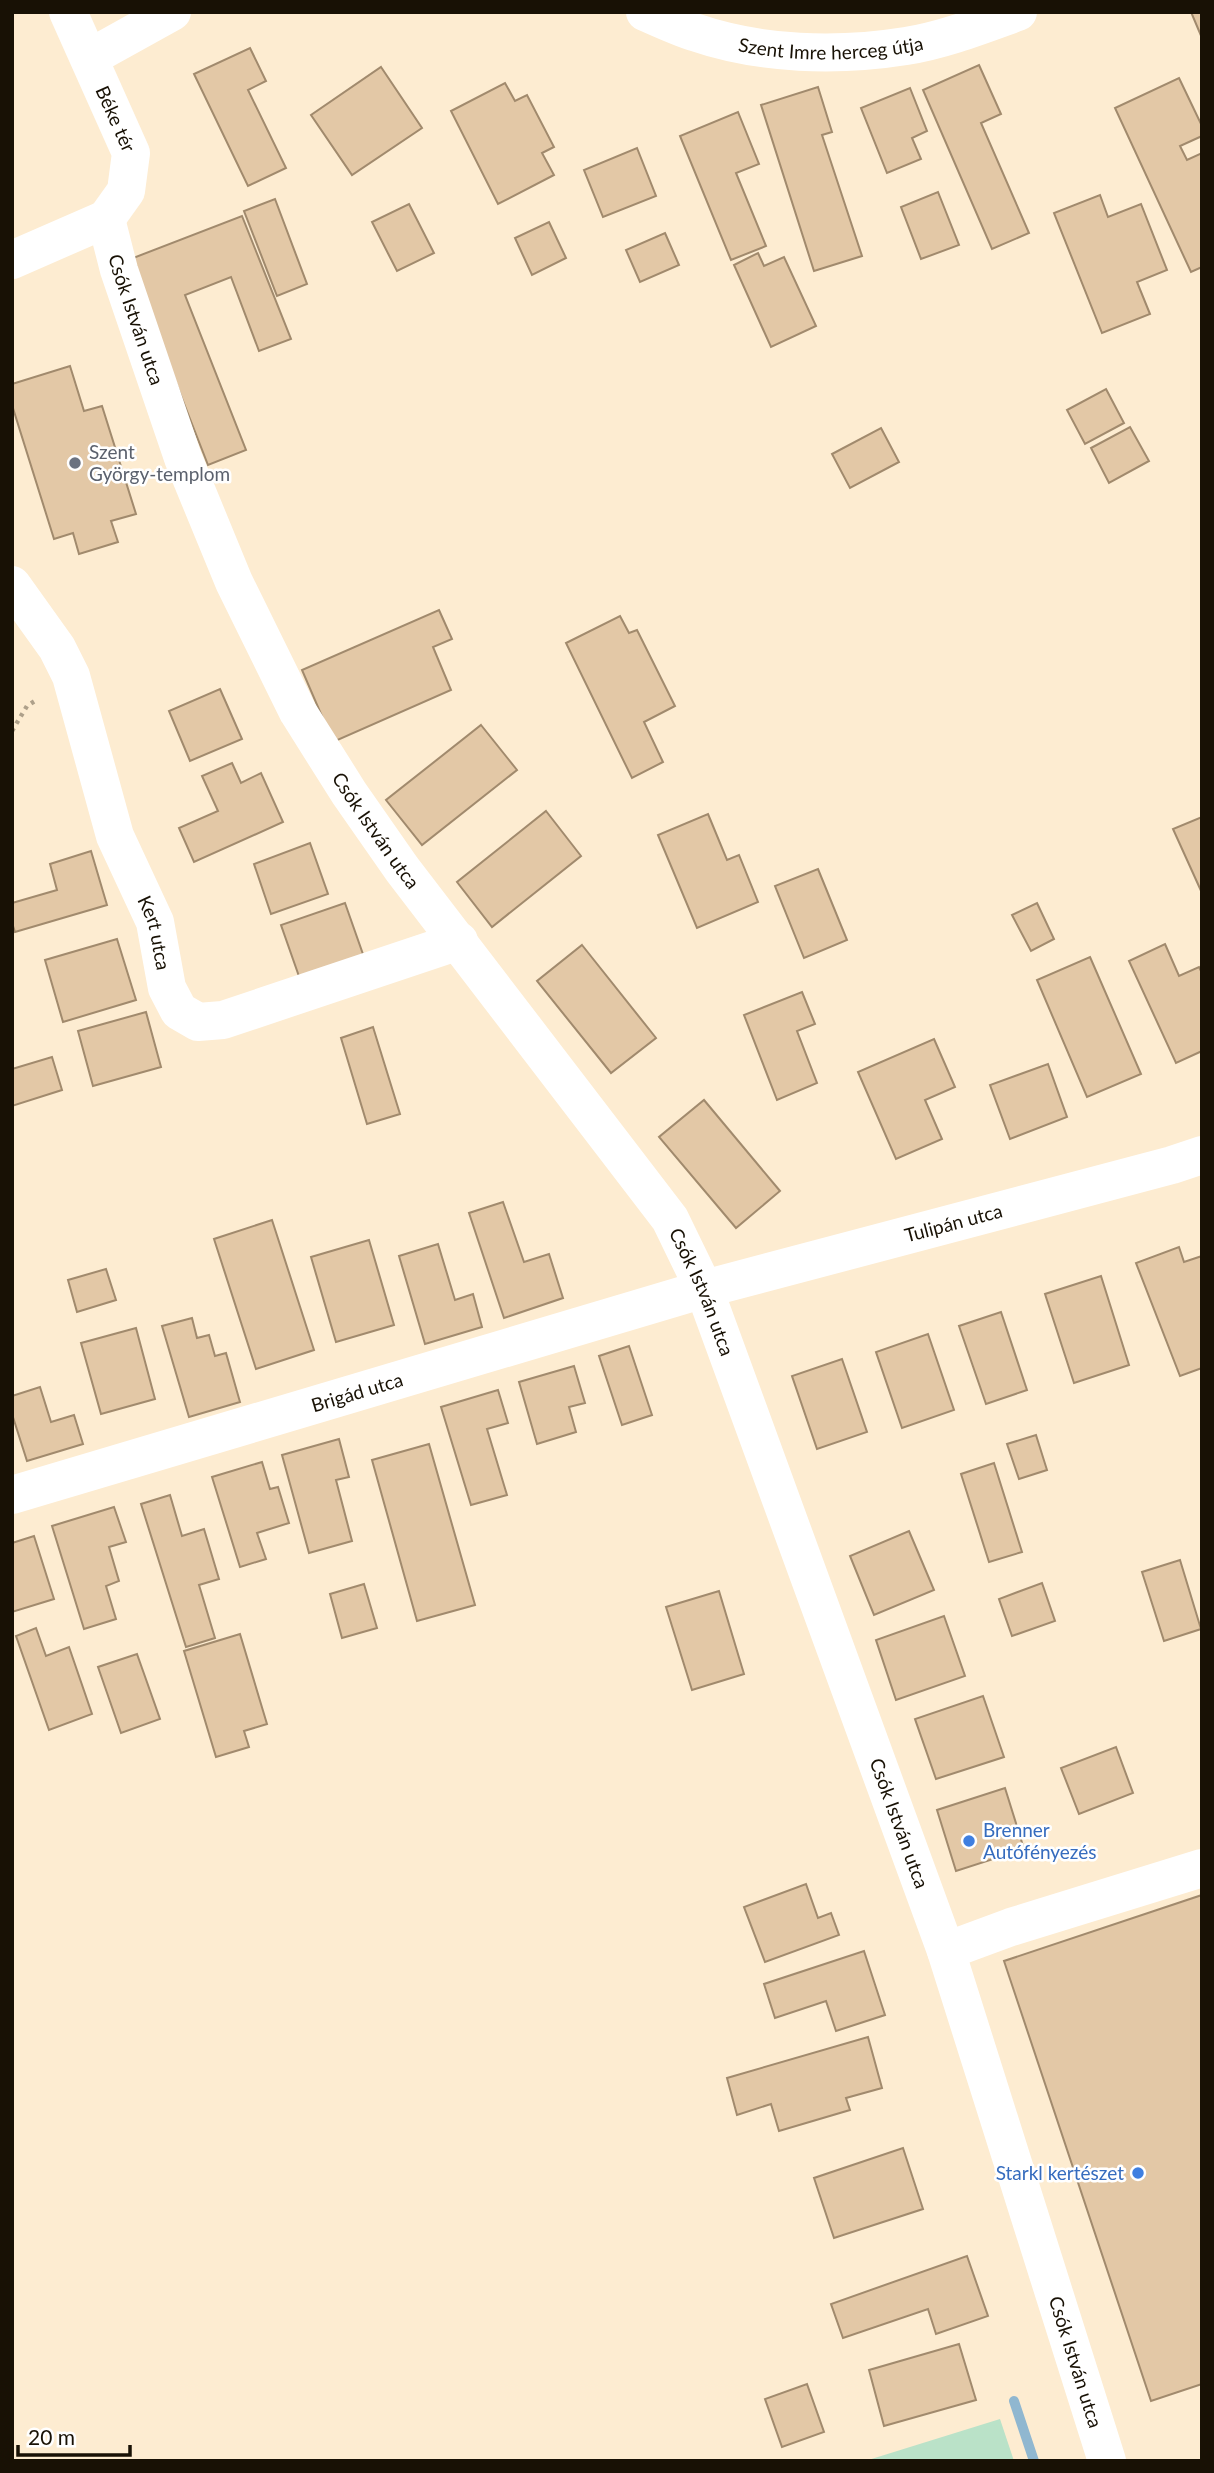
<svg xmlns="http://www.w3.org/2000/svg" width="1214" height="2473" font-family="Lato,sans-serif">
<rect width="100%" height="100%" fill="#fdecd1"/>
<path fill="#bae2c8" d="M 1000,2419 L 1014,2461 L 865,2461 Z"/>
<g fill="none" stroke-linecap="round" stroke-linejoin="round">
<path stroke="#90b7d0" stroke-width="10" d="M 1014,2401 L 1034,2461"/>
</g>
<g fill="#e3c8a6" stroke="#a18a6d" stroke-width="2">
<path d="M 1191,12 L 1202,12 L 1202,38 Z"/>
<path d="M 250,48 L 266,81 L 248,90 L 286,168 L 248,186 L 194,74 Z"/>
<path d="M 979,65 L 1001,114 L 981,123 L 1029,233 L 992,249 L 923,90 Z"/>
<path d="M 381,67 L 422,128 L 352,175 L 311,115 Z"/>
<path d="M 1179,78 L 1202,126 L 1202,136 L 1180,146 L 1187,160 L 1202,153 L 1202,267 L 1191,272 L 1115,108 Z"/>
<path d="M 505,83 L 515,101 L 527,95 L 554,147 L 542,153 L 554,175 L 498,204 L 451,111 Z"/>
<path d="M 818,87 L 832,132 L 822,135 L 862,256 L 814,271 L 761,105 Z"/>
<path d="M 910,88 L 927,131 L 912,138 L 921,159 L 887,173 L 861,108 Z"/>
<path d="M 738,112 L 759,164 L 736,173 L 766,246 L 731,260 L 680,136 Z"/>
<path d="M 637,148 L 656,196 L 603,217 L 584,170 Z"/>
<path d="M 938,192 L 959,245 L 921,259 L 901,207 Z"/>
<path d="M 1100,195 L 1108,217 L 1141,204 L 1167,270 L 1137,282 L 1150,314 L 1102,333 L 1054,213 Z"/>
<path d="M 275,199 L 307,284 L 277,296 L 244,211 Z"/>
<path d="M 409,204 L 434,253 L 397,271 L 372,222 Z"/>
<path d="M 242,216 L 291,339 L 259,351 L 231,277 L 185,295 L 246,450 L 208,465 L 128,260 Z"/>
<path d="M 549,222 L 566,258 L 532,275 L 515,238 Z"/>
<path d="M 665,233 L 679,265 L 640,282 L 626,250 Z"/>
<path d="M 758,253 L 764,266 L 784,257 L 816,326 L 771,347 L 734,265 Z"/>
<path d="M 70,366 L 84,411 L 102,406 L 136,514 L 111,521 L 118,542 L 79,554 L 73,533 L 54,539 L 12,405 L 12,384 Z"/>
<path d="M 1106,389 L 1124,423 L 1085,444 L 1067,410 Z"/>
<path d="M 1130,427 L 1149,461 L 1109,483 L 1091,448 Z"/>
<path d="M 881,428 L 899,462 L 850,488 L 832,454 Z"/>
<path d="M 439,610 L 452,639 L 433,647 L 451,690 L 333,742 L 302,670 Z"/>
<path d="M 620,616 L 629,633 L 637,630 L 675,706 L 644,722 L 663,762 L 632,778 L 566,643 Z"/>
<path d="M 220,689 L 242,739 L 190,761 L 169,711 Z"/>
<path d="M 481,725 L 517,770 L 422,845 L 386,800 Z"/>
<path d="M 232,763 L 241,783 L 261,773 L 283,822 L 194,862 L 179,828 L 218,811 L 202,776 Z"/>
<path d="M 546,811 L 581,856 L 492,927 L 457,882 Z"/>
<path d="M 708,814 L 727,860 L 739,855 L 758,902 L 697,928 L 658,835 Z"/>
<path d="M 1202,817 L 1202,893 L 1173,829 Z"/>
<path d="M 310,843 L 328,894 L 271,914 L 254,864 Z"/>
<path d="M 91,851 L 107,905 L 15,932 L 12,923 L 12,903 L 57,890 L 50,864 Z"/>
<path d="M 818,869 L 847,940 L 804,958 L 775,886 Z"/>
<path d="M 345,903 L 365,960 L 301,982 L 281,925 Z"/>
<path d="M 1037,903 L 1054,939 L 1031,951 L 1012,915 Z"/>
<path d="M 117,939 L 136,1000 L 63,1022 L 45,960 Z"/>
<path d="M 1165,944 L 1179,976 L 1199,967 L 1202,973 L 1202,1051 L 1176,1063 L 1129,961 Z"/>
<path d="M 582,945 L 656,1038 L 611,1073 L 537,981 Z"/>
<path d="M 1090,957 L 1141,1074 L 1087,1097 L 1037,980 Z"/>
<path d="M 802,992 L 815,1024 L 797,1031 L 817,1083 L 777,1100 L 744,1015 Z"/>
<path d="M 146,1012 L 161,1067 L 93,1086 L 78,1031 Z"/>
<path d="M 373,1027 L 400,1114 L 367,1124 L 341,1038 Z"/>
<path d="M 934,1039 L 955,1087 L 925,1100 L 942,1139 L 896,1159 L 858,1072 Z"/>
<path d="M 52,1057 L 62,1090 L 12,1106 L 12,1069 Z"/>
<path d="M 1048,1064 L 1067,1117 L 1010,1139 L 990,1085 Z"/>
<path d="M 704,1100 L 780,1191 L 736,1228 L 659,1137 Z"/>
<path d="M 503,1202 L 524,1262 L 549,1254 L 563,1298 L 504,1318 L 469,1213 Z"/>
<path d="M 272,1220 L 314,1350 L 256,1369 L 214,1239 Z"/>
<path d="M 369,1240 L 394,1325 L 336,1342 L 311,1257 Z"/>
<path d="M 438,1244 L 455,1300 L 473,1294 L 482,1327 L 425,1344 L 399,1256 Z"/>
<path d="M 1179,1247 L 1184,1262 L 1202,1256 L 1202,1368 L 1180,1376 L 1136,1263 Z"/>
<path d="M 106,1269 L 116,1300 L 77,1312 L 68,1280 Z"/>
<path d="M 1101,1276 L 1129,1365 L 1074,1383 L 1045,1294 Z"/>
<path d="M 1001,1312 L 1027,1390 L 986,1404 L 959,1326 Z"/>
<path d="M 192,1318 L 197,1338 L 209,1335 L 215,1356 L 226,1353 L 240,1402 L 189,1417 L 162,1326 Z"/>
<path d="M 136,1328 L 155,1399 L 101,1414 L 81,1343 Z"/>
<path d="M 928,1334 L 954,1410 L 902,1428 L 876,1352 Z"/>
<path d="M 629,1346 L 652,1415 L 622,1425 L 599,1356 Z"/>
<path d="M 842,1359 L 867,1432 L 817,1449 L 792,1376 Z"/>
<path d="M 574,1366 L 585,1403 L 569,1407 L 576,1432 L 537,1444 L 519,1382 Z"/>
<path d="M 40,1387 L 51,1422 L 74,1415 L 83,1444 L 27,1461 L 12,1414 L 12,1396 Z"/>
<path d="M 498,1390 L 508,1423 L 487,1429 L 507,1495 L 471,1505 L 441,1407 Z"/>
<path d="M 1036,1435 L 1047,1470 L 1019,1479 L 1007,1444 Z"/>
<path d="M 339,1439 L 349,1477 L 336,1480 L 352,1541 L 309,1553 L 282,1455 Z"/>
<path d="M 429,1444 L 475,1605 L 417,1621 L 372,1460 Z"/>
<path d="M 262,1462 L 270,1489 L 278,1487 L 289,1523 L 257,1533 L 266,1559 L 240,1567 L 212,1477 Z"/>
<path d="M 994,1463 L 1022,1552 L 989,1562 L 961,1474 Z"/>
<path d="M 170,1495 L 182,1536 L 204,1529 L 219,1579 L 199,1585 L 215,1638 L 186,1647 L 141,1504 Z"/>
<path d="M 114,1507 L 126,1542 L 109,1547 L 119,1581 L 106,1586 L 116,1619 L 84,1629 L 52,1526 Z"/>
<path d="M 909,1531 L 934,1590 L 874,1615 L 850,1556 Z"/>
<path d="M 34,1536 L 54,1599 L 12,1612 L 12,1543 Z"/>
<path d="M 1180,1560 L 1201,1629 L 1164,1641 L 1142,1572 Z"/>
<path d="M 1042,1583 L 1055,1621 L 1012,1636 L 999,1599 Z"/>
<path d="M 364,1584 L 377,1628 L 342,1638 L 330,1594 Z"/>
<path d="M 719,1591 L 744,1674 L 692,1690 L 666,1607 Z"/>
<path d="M 944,1616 L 965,1676 L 896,1700 L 876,1640 Z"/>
<path d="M 36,1628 L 46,1656 L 69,1647 L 92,1714 L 49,1730 L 16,1636 Z"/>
<path d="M 240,1634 L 267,1724 L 244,1731 L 249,1747 L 216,1757 L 184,1651 Z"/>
<path d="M 137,1654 L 160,1719 L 121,1733 L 98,1667 Z"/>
<path d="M 983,1696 L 1004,1757 L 936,1779 L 915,1719 Z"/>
<path d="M 1116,1747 L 1133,1793 L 1079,1814 L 1061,1768 Z"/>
<path d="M 1005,1788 L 1024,1849 L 956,1871 L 937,1810 Z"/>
<path d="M 806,1884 L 818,1918 L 831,1913 L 839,1935 L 765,1962 L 744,1907 Z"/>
<path d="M 1202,1895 L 1202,2384 L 1151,2401 L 1004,1961 Z"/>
<path d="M 864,1951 L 885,2015 L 836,2031 L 826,2001 L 775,2018 L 764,1984 Z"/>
<path d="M 868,2037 L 882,2088 L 846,2098 L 850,2110 L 779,2131 L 771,2104 L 737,2115 L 727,2078 Z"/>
<path d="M 903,2148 L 923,2209 L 834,2238 L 814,2178 Z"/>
<path d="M 967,2256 L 988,2316 L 936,2334 L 928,2309 L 843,2338 L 831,2304 Z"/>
<path d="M 959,2344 L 976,2400 L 884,2426 L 869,2370 Z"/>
<path d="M 807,2384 L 824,2432 L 782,2447 L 765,2399 Z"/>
</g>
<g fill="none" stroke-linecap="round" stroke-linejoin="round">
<path stroke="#aea08a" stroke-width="4.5" stroke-dasharray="3.5 5" stroke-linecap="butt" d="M 12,731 L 27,706 L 38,699"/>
<g stroke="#fff" stroke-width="38">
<path id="s1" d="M 68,12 L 131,153 L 126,191 L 106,219"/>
<path d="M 89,58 L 172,12"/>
<path id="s2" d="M 106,219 L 119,270 L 183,458 L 234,582 L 298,712 L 349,793 L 402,869 L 670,1219 L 704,1289 L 946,1951 L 1107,2461"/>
<path d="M 12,260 L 106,219"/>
<path id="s3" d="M 12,585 L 57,648 L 71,676 L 115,836 L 155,922 L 167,988 L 179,1011 L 198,1022 L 223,1020 L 459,941"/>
<path id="s4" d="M 12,1495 L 704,1289 L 1172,1165 L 1202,1155"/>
<path d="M 946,1951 L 1011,1927 L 1202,1868"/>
</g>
<path stroke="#fff" stroke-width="38" id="s5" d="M 645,12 C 661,19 678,27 694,32 C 761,55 837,57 906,46 C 944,40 982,25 1018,12"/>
</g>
<circle fill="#6b7280" stroke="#fff" stroke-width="2.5" cx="75" cy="463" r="7"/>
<g fill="#3f7fe0" stroke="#fff" stroke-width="2.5">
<circle cx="969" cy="1841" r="7"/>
<circle cx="1138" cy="2173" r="7"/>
</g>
<g text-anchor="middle" stroke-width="5" stroke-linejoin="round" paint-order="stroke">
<g font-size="19" fill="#181105" stroke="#fff">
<text dy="7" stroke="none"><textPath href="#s5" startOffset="192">Szent Imre herceg útja</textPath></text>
<text dy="7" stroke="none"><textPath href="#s1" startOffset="117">Béke tér</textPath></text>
<text dy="7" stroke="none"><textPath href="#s2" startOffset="105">Csók István utca</textPath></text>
<text dy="7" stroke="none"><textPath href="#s2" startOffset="672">Csók István utca</textPath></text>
<text dy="7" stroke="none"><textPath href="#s3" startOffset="380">Kert utca</textPath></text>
<text dy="7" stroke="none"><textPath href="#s4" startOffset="980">Tulipán utca</textPath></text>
<text dy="7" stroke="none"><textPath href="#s2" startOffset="1239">Csók István utca</textPath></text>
<text dy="7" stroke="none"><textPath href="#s4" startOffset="360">Brigád utca</textPath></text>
<text dy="7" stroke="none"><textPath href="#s2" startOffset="1806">Csók István utca</textPath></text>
<text dy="7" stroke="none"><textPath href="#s2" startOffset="2373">Csók István utca</textPath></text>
</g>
<g font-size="19" fill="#5b616d" stroke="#fff" text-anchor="start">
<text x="89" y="459">Szent<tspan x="89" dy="22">György-templom</tspan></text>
</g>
<g font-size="19" fill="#366cbe" stroke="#fff" text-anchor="start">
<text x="983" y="1837">Brenner<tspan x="983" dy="22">Autófényezés</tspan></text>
<text x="1124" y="2180" text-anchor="end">Starkl kertészet</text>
</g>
</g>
<rect width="1214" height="2473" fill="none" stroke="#181105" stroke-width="28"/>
<path d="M18 2445v10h112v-10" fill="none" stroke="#181105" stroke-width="3.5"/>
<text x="28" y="2445" font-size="21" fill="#181105" stroke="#ffffff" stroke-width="5" paint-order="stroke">20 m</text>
</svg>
